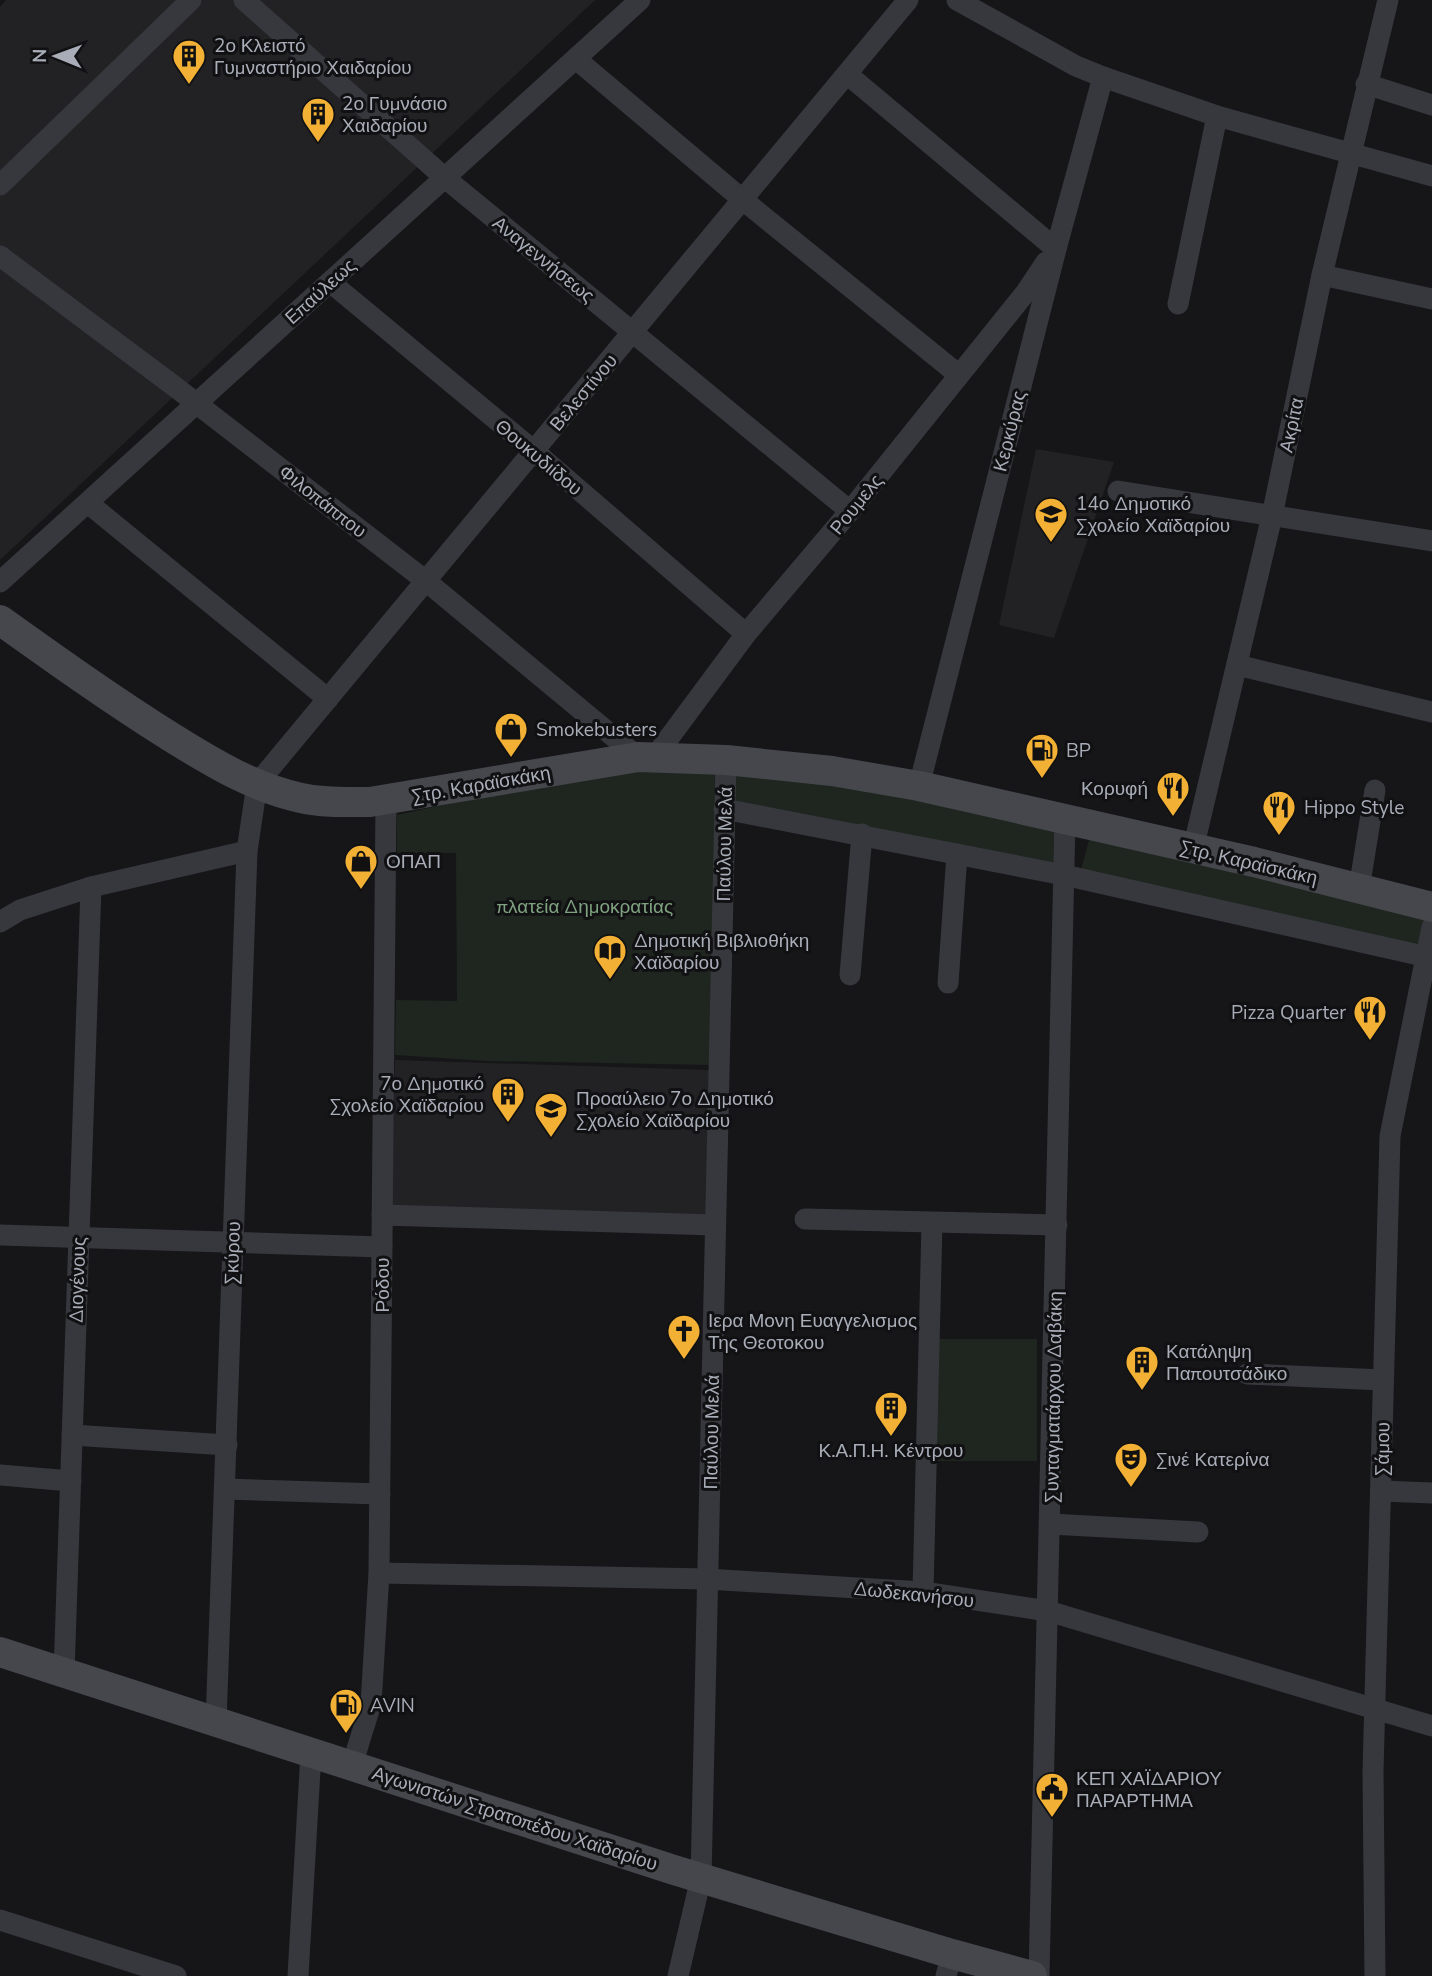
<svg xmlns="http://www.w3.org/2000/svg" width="1432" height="1976" font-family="'Nunito Sans',sans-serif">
<rect width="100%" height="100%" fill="#161618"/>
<g fill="#222225">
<path d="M 6,0 L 595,0 L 0,560 L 0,7 Z"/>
<path d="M 1036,449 L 1114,462 L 1054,638 L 999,625 Z"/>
<path d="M 395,1060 L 711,1070 L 708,1220 L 391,1208 Z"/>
</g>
<g fill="#1e261f">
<path d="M 734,765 L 1057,825 L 1055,864 L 734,802 Z"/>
<path d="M 616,767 L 715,772 L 712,1065 L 488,1061 L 395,1055 L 396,1000 L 457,1001 L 456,853 L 397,853 L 397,815 Z"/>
<path d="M 1089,840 L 1432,907 L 1418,948 L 1081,870 Z"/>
<rect x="935" y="1339" width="102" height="122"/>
</g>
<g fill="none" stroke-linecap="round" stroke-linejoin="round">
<g stroke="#37383d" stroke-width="21">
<path d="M 244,0 L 445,178 L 850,511"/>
<path d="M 957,0 L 1076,66 L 1103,77 L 1217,116 L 1432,176"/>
<path d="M 576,59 L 743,200 L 959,375"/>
<path d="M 847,74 L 1056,249"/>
<path d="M 1366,84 L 1432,105"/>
<path d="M 0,185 L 191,0"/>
<path d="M 0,256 L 174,386 L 426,581 L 638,757"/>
<path d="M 1322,275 L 1432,299"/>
<path d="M 330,282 L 534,451 L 746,634"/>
<path d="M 1178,304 L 1217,116"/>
<path d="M 1118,491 L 1432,541"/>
<path d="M 88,503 L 328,699"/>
<path d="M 0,582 L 640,0"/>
<path d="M 1237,665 L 1432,712"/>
<path d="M 654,758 L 746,634 L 850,511 L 1026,292 L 1046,262"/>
<path d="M 919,786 L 1056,249 L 1103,77"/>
<path d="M 724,809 L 1064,875 L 1432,958"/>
<path d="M 1193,849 L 1272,516 L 1322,275 L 1388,0"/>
<path d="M 1359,889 L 1375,790"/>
<path d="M 0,922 L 20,910 L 91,887 L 247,851"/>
<path d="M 850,975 L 862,834"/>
<path d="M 948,983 L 957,854"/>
<path d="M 382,1215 L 715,1225"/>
<path d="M 805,1219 L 1057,1225"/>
<path d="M 0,1235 L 382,1247"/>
<path d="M 1247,1374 L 1383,1380"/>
<path d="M 72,1435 L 227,1445"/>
<path d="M 0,1475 L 71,1481"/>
<path d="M 225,1489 L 380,1494"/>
<path d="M 1381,1491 L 1432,1493"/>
<path d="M 1050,1524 L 1198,1532"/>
<path d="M 379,1573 L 707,1579 L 923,1592 L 1048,1611 L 1432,1726"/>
<path d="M 923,1592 L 932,1223"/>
<path d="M 64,1673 L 91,887"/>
<path d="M 216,1723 L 247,851 L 257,784 L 908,0"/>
<path d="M 352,1765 L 371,1704 L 379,1573 L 386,800"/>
<path d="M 0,1920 L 176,1976"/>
<path d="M 298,1976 L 311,1753"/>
<path d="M 678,1976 L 701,1878 L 726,760"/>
<path d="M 946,1976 L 952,1954"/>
<path d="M 1039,1976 L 1065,819"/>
<path d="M 1375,1976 L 1373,1772 L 1390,1136 L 1432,927"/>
</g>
<g stroke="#45474d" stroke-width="30">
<path d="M 0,620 C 56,660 112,700 171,737 C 211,762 254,788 301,798 C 323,803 347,802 370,802 L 638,757 L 726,760 L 832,771 L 919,786 L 1254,862 L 1432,907"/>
<path d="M 0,1652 L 674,1870 L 952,1954 L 1032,1976"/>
</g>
</g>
<defs>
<symbol id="building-pin" viewBox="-11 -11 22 30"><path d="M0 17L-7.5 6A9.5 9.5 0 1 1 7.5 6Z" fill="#f2b134" stroke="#111113"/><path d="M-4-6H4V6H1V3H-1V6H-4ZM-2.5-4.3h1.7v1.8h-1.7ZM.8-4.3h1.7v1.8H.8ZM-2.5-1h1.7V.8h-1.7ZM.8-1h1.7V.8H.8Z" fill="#111"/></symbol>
<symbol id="school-pin" viewBox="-11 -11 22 30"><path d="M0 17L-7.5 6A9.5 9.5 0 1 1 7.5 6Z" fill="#f2b134" stroke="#111113"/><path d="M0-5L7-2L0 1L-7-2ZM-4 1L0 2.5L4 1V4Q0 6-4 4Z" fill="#111"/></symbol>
<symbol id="shop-pin" viewBox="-11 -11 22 30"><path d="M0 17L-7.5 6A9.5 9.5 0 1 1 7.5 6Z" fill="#f2b134" stroke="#111113"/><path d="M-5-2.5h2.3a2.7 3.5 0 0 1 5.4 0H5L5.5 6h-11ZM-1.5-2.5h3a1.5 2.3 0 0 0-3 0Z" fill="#111"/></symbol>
<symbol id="fuel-pin" viewBox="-11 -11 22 30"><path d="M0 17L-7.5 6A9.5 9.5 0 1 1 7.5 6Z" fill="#f2b134" stroke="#111113"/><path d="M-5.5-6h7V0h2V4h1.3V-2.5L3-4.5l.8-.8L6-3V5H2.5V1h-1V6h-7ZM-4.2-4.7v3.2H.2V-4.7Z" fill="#111"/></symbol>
<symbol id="restaurant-pin" viewBox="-11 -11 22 30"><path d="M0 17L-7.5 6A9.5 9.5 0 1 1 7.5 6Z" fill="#f2b134" stroke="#111113"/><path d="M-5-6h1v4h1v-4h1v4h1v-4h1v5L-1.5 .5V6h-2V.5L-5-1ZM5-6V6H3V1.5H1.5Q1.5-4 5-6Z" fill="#111"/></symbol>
<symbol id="library-pin" viewBox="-11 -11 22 30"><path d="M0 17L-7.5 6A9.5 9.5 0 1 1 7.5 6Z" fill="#f2b134" stroke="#111113"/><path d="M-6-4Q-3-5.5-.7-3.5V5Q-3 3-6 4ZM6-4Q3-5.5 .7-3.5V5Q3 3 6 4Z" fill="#111"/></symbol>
<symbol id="church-pin" viewBox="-11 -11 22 30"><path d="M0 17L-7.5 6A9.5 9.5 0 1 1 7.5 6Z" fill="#f2b134" stroke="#111113"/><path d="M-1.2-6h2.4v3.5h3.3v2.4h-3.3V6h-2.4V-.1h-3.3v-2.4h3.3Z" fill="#111"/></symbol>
<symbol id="theatre-pin" viewBox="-11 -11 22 30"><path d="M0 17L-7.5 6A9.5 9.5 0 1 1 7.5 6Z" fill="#f2b134" stroke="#111113"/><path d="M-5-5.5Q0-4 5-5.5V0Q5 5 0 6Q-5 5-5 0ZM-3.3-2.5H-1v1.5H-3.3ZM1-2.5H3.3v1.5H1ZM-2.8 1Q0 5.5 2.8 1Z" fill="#111"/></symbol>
<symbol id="civic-pin" viewBox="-11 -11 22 30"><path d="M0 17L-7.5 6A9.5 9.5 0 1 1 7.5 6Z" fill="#f2b134" stroke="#111113"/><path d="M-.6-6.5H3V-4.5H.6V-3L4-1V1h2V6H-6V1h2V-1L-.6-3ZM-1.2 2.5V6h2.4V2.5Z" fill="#111"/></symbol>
</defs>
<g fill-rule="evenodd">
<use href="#building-pin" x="170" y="37" width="38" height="52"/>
<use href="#building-pin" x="299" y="95" width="38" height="52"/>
<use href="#school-pin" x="1032" y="495" width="38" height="52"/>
<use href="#shop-pin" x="492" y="710" width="38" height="52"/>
<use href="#fuel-pin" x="1023" y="731" width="38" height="52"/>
<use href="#restaurant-pin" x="1154" y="769" width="38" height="52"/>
<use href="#restaurant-pin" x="1260" y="788" width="38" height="52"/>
<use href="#shop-pin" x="342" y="842" width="38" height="52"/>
<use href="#library-pin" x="591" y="932" width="38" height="52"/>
<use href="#restaurant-pin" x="1351" y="993" width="38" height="52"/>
<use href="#building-pin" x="489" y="1075" width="38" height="52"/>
<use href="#school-pin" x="532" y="1090" width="38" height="52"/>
<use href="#church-pin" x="665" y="1312" width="38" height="52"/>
<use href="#building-pin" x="1123" y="1343" width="38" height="52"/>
<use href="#building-pin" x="872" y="1389" width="38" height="52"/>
<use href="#theatre-pin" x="1112" y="1440" width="38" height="52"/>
<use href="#fuel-pin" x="327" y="1686" width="38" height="52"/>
<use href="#civic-pin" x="1033" y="1770" width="38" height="52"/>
</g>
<g text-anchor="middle" stroke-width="6" stroke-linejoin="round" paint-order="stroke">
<g font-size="19" fill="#a8adb8" stroke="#111113" text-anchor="start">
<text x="214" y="52">2ο Κλειστό<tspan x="214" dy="22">Γυμναστήριο Χαιδαρίου</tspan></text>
<text x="342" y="110">2ο Γυμνάσιο<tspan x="342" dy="22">Χαιδαρίου</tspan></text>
<text x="1076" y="510">14ο Δημοτικό<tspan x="1076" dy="22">Σχολείο Χαϊδαρίου</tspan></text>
<text x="536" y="736">Smokebusters</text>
<text x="1066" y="757">BP</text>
<text x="1148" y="795" text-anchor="end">Κορυφή</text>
<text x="1304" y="814">Hippo Style</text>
<text x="386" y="868">ΟΠΑΠ</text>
<text x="634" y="947">Δημοτική Βιβλιοθήκη<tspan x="634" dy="22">Χαϊδαρίου</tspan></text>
<text x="1346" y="1019" text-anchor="end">Pizza Quarter</text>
<text x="484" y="1090" text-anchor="end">7ο Δημοτικό<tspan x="484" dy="22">Σχολείο Χαϊδαρίου</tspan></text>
<text x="576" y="1105">Προαύλειο 7ο Δημοτικό<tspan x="576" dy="22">Σχολείο Χαϊδαρίου</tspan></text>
<text x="708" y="1327">Ιερα Μονη Ευαγγελισμος<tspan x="708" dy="22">Της Θεοτοκου</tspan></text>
<text x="1166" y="1358">Κατάληψη<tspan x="1166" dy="22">Παπουτσάδικο</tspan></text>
<text x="891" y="1457" text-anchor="middle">Κ.Α.Π.Η. Κέντρου</text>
<text x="1156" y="1466">Σινέ Κατερίνα</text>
<text x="370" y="1712">AVIN</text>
<text x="1076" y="1785">ΚΕΠ ΧΑΪΔΑΡΙΟΥ<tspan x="1076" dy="22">ΠΑΡΑΡΤΗΜΑ</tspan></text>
</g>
<g font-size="19" fill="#a8adb8" stroke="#111113">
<text transform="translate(544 259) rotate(39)" y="7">Αναγεννήσεως</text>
<text transform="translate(320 291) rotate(-42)" y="7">Επαύλεως</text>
<text transform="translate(583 392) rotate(-50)" y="7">Βελεστίνου</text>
<text transform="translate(1291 425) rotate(-78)" y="7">Ακρίτα</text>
<text transform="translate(1009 431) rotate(-76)" y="7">Κερκύρας</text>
<text transform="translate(539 457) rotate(40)" y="7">Θουκυδιίδου</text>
<text transform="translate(323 501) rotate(38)" y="7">Φιλοπάππου</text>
<text transform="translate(856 504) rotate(-51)" y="7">Ρουμελς</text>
<text transform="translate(481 784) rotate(-10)" y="7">Στρ. Καραϊσκάκη</text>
<text transform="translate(724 844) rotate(-89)" y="7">Παύλου Μελά</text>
<text transform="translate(1249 862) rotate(13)" y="7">Στρ. Καραϊσκάκη</text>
<text transform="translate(232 1253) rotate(-88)" y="7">Σκύρου</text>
<text transform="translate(77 1280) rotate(-88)" y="7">Διογένους</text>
<text transform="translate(382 1285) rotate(-90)" y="7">Ρόδου</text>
<text transform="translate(1053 1397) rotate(-89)" y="7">Συνταγματάρχου Δαβάκη</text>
<text transform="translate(711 1432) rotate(-89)" y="7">Παύλου Μελά</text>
<text transform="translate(1382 1449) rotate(-89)" y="7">Σάμου</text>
<text transform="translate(914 1594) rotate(6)" y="7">Δωδεκανήσου</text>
<text transform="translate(515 1818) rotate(18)" y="7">Αγωνιστών Στρατοπέδου Χαϊδαρίου</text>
</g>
<g font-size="19" fill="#7fa381" stroke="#111113">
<text x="585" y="913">πλατεία Δημοκρατίας</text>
</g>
</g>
<g transform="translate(56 56) rotate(271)" stroke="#111113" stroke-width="5" paint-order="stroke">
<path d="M0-5L12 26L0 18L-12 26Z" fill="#a8adb8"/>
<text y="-10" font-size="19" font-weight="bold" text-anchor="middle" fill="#a8adb8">N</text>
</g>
</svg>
